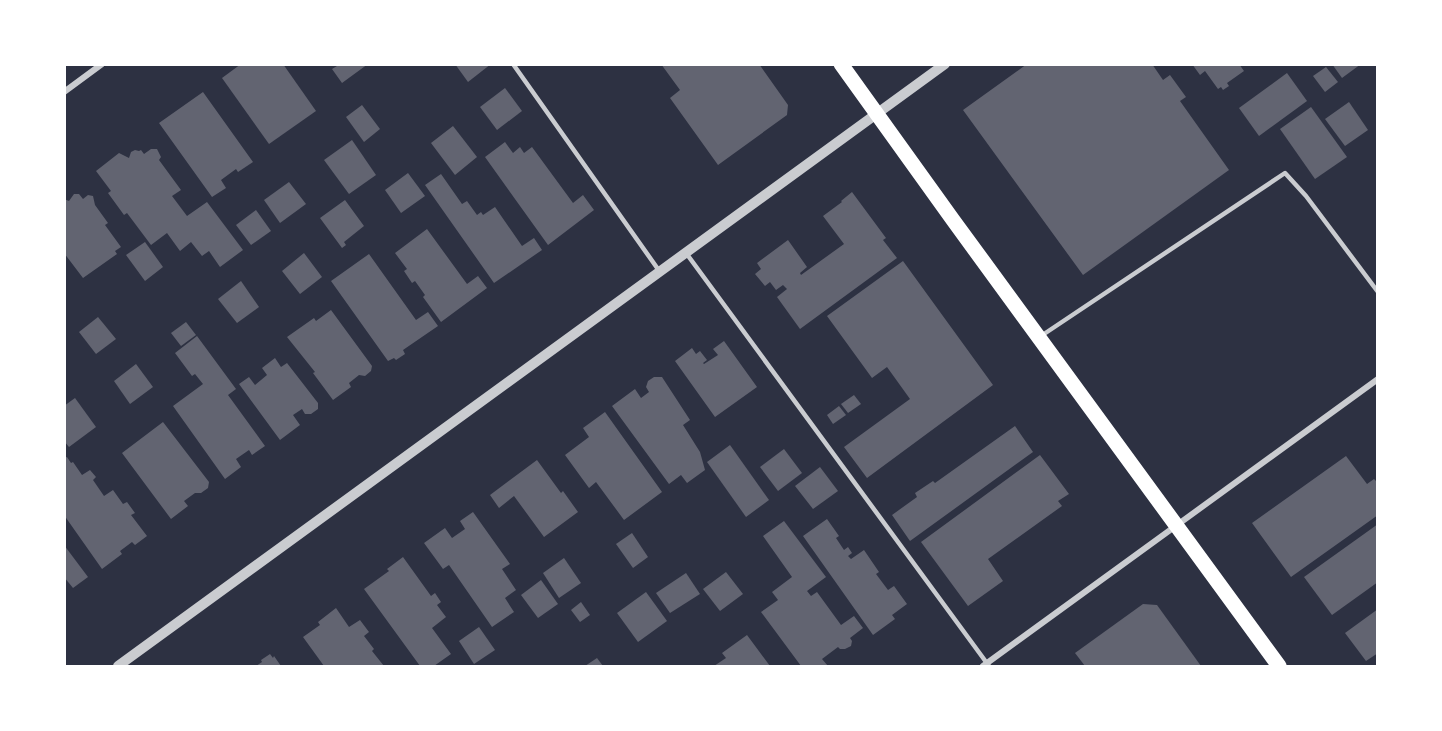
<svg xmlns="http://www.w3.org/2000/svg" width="1442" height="731" font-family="Montserrat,sans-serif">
<rect width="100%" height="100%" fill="#2d3142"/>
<g fill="#626471">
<path d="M 241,64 L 283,64 L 316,111 L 269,144 L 222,78 Z"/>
<path d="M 336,64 L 368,64 L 342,83 L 332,69 L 337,66 Z"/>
<path d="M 455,64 L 491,64 L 468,82 Z"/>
<path d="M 661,64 L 759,64 L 788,105 L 787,115 L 718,165 L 670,98 L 680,90 Z"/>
<path d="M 1027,64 L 1152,64 L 1163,80 L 1170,75 L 1186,97 L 1180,101 L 1229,170 L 1083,275 L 963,110 Z"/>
<path d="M 1192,64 L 1239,64 L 1244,71 L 1227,83 L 1229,86 L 1223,90 L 1221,87 L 1218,89 L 1205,71 L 1200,75 Z"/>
<path d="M 1332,64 L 1361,64 L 1342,78 Z"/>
<path d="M 1326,67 L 1338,82 L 1325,92 L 1313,76 Z"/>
<path d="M 1287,73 L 1307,101 L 1259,136 L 1239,108 Z"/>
<path d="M 505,88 L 522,111 L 497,130 L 480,107 Z"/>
<path d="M 203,92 L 253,162 L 238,172 L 236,169 L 221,180 L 226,188 L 212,197 L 159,123 Z"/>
<path d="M 1349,102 L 1368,130 L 1345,146 L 1325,119 Z"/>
<path d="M 362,105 L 380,129 L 364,142 L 346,117 Z"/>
<path d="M 1311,107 L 1347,157 L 1315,179 L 1280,129 Z"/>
<path d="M 453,126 L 477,157 L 455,175 L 431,143 Z"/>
<path d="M 352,140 L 376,175 L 349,194 L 324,160 Z"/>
<path d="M 505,142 L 513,153 L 520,147 L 524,153 L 532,147 L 573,203 L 583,195 L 594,210 L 548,245 L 485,157 Z"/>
<path d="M 151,149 L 157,149 L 161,157 L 159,160 L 181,190 L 172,196 L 187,216 L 207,202 L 243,250 L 220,267 L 209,251 L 202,256 L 191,242 L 180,251 L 167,233 L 151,245 L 127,213 L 124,215 L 108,193 L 111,191 L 96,171 L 119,153 L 129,158 L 131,152 L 135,150 L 139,151 L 141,150 L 144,154 Z"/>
<path d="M 408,173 L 425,196 L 401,213 L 385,190 Z"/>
<path d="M 441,174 L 462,204 L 467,201 L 477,215 L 481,212 L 483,215 L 495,207 L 522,246 L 534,238 L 542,250 L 494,283 L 425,185 Z"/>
<path d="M 289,182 L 306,204 L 280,223 L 264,200 Z"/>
<path d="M 852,192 L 886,238 L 883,240 L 897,258 L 800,329 L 777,297 L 787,289 L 783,285 L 776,290 L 770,282 L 765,286 L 755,274 L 761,269 L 757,263 L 788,240 L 807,267 L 800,273 L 801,275 L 844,244 L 823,216 L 842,202 L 841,201 Z"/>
<path d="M 74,194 L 79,194 L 83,199 L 88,195 L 93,196 L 95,205 L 108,223 L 105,225 L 121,247 L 115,251 L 117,254 L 83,278 L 64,253 L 64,199 L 69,201 Z"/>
<path d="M 345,200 L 364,226 L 344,242 L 346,245 L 342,248 L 320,218 Z"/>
<path d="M 256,210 L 271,231 L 251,245 L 236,225 Z"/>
<path d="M 427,229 L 467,284 L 478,276 L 487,288 L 441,322 L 423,297 L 425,295 L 415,281 L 412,283 L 404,271 L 407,269 L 395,253 Z"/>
<path d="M 145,242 L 163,267 L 145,281 L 126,255 Z"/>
<path d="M 304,253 L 322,277 L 300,294 L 282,271 Z"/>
<path d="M 369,254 L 416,320 L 428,312 L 438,326 L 403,350 L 405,354 L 396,360 L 394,358 L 388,361 L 331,281 Z"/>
<path d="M 903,261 L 993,385 L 867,478 L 844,447 L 910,399 L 887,367 L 872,378 L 827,316 Z"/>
<path d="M 241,281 L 259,307 L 237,323 L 218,299 Z"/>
<path d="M 331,310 L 372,366 L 371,371 L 365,376 L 359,375 L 349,383 L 351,387 L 333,400 L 313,373 L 315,372 L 287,337 L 314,318 L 316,321 Z"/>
<path d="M 98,317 L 116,339 L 96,354 L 79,332 Z"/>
<path d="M 186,322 L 196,335 L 181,346 L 171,333 Z"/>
<path d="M 197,336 L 236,389 L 228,395 L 265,446 L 252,455 L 249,450 L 236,459 L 241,467 L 225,479 L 173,406 L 203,384 L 195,374 L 192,376 L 175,353 Z"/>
<path d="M 724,341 L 757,387 L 715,417 L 675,361 L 692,348 L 696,354 L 700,351 L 707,360 L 703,363 L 704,364 L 718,355 L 713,349 Z"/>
<path d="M 275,358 L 281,367 L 287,363 L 318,403 L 318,409 L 311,414 L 305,414 L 302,409 L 293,415 L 300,425 L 280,440 L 239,384 L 249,377 L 255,385 L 267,375 L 262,368 Z"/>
<path d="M 136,364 L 153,387 L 130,404 L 114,381 Z"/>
<path d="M 654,377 L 662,377 L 690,420 L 683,425 L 700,452 L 705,470 L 687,483 L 681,475 L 669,484 L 612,406 L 635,389 L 641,398 L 649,392 L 646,387 L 648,381 Z"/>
<path d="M 854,395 L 861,404 L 848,413 L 841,404 Z"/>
<path d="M 75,398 L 96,427 L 69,447 L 64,441 L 64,406 Z"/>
<path d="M 839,406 L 846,415 L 833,424 L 827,415 Z"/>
<path d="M 605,412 L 662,492 L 624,520 L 596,482 L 589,488 L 565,455 L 589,437 L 583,428 Z"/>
<path d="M 163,422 L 209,482 L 208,488 L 201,493 L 195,493 L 184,501 L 188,506 L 171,519 L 122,453 Z"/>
<path d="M 1015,426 L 1033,452 L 910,541 L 892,515 L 917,497 L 915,493 L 933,481 L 935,483 Z"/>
<path d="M 730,445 L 769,500 L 746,517 L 707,462 Z"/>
<path d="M 784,449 L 802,473 L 778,491 L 760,467 Z"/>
<path d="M 1040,455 L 1069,494 L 1058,501 L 1062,506 L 988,559 L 1003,581 L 968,606 L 921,542 Z"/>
<path d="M 1346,456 L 1367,484 L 1374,479 L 1378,483 L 1378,515 L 1291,577 L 1252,523 Z"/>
<path d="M 67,457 L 71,463 L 73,462 L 82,475 L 90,470 L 96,477 L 93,480 L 104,496 L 113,490 L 123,504 L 127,502 L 135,513 L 131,515 L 147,536 L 135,545 L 132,542 L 120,551 L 122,554 L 102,569 L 64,515 L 64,458 Z"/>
<path d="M 537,460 L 561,493 L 563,491 L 578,512 L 544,537 L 514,496 L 499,508 L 490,495 Z"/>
<path d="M 820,467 L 838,491 L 813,509 L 795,486 Z"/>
<path d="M 473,512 L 510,564 L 502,569 L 516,590 L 505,598 L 514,612 L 492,627 L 449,565 L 443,569 L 424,543 L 445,528 L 452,538 L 465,529 L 460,521 Z"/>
<path d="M 827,519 L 839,536 L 836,538 L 844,550 L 848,547 L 852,553 L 848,556 L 851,559 L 864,550 L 879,572 L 876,574 L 888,590 L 894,586 L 907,604 L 892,615 L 895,619 L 873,635 L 803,536 Z"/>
<path d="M 784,521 L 826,577 L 807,591 L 811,596 L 817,592 L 841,625 L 854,616 L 863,628 L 850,638 L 852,641 L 851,646 L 845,649 L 840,649 L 838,647 L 822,659 L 828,666 L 801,666 L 761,612 L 778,600 L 772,592 L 792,577 L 763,536 Z"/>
<path d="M 1378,524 L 1378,582 L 1332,615 L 1304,577 Z"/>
<path d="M 632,533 L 648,557 L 633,568 L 616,544 Z"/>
<path d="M 64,545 L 88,577 L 73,588 L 64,577 Z"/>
<path d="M 403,557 L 431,596 L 435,593 L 441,602 L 437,605 L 446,617 L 432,628 L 451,654 L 434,666 L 420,666 L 364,589 L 389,571 L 387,569 Z"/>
<path d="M 564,558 L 581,583 L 559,598 L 543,573 Z"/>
<path d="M 726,572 L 743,594 L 720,611 L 703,589 Z"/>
<path d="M 686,573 L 700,594 L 670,613 L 656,593 Z"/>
<path d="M 541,580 L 558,604 L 538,618 L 521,595 Z"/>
<path d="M 646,592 L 667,621 L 638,642 L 617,613 Z"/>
<path d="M 581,602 L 590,615 L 580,622 L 571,610 Z"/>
<path d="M 1143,604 L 1157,605 L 1201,666 L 1085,666 L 1075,653 Z"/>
<path d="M 336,608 L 349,627 L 360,620 L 369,632 L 364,636 L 374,649 L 372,651 L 384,666 L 324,666 L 303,637 L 320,625 L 318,622 Z"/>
<path d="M 1378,609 L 1378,653 L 1366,661 L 1345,633 Z"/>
<path d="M 479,627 L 495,650 L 474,664 L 459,641 Z"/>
<path d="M 747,635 L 770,666 L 714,666 L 726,658 L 722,653 Z"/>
<path d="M 270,654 L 273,658 L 274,656 L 281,666 L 256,666 L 262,662 L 261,660 Z"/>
<path d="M 597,658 L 603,666 L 585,666 Z"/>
</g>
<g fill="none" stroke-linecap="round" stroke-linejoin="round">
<g stroke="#caccd0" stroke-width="4.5">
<path d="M 513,64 L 660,272"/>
<path d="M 686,253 L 989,666"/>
<path d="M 1041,336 L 1285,173 L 1306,196 L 1378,292"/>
</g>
<g stroke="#caccd0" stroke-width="6">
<path d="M 64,92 L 102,64"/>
<path d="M 983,666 L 1378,379"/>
</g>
<path stroke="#caccd0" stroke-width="10" d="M 118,666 L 945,64"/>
<path stroke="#fff" stroke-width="15" d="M 841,64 L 953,220 L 1279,666"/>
</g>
<rect width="1442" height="731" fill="none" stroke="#ffffff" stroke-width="132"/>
</svg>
